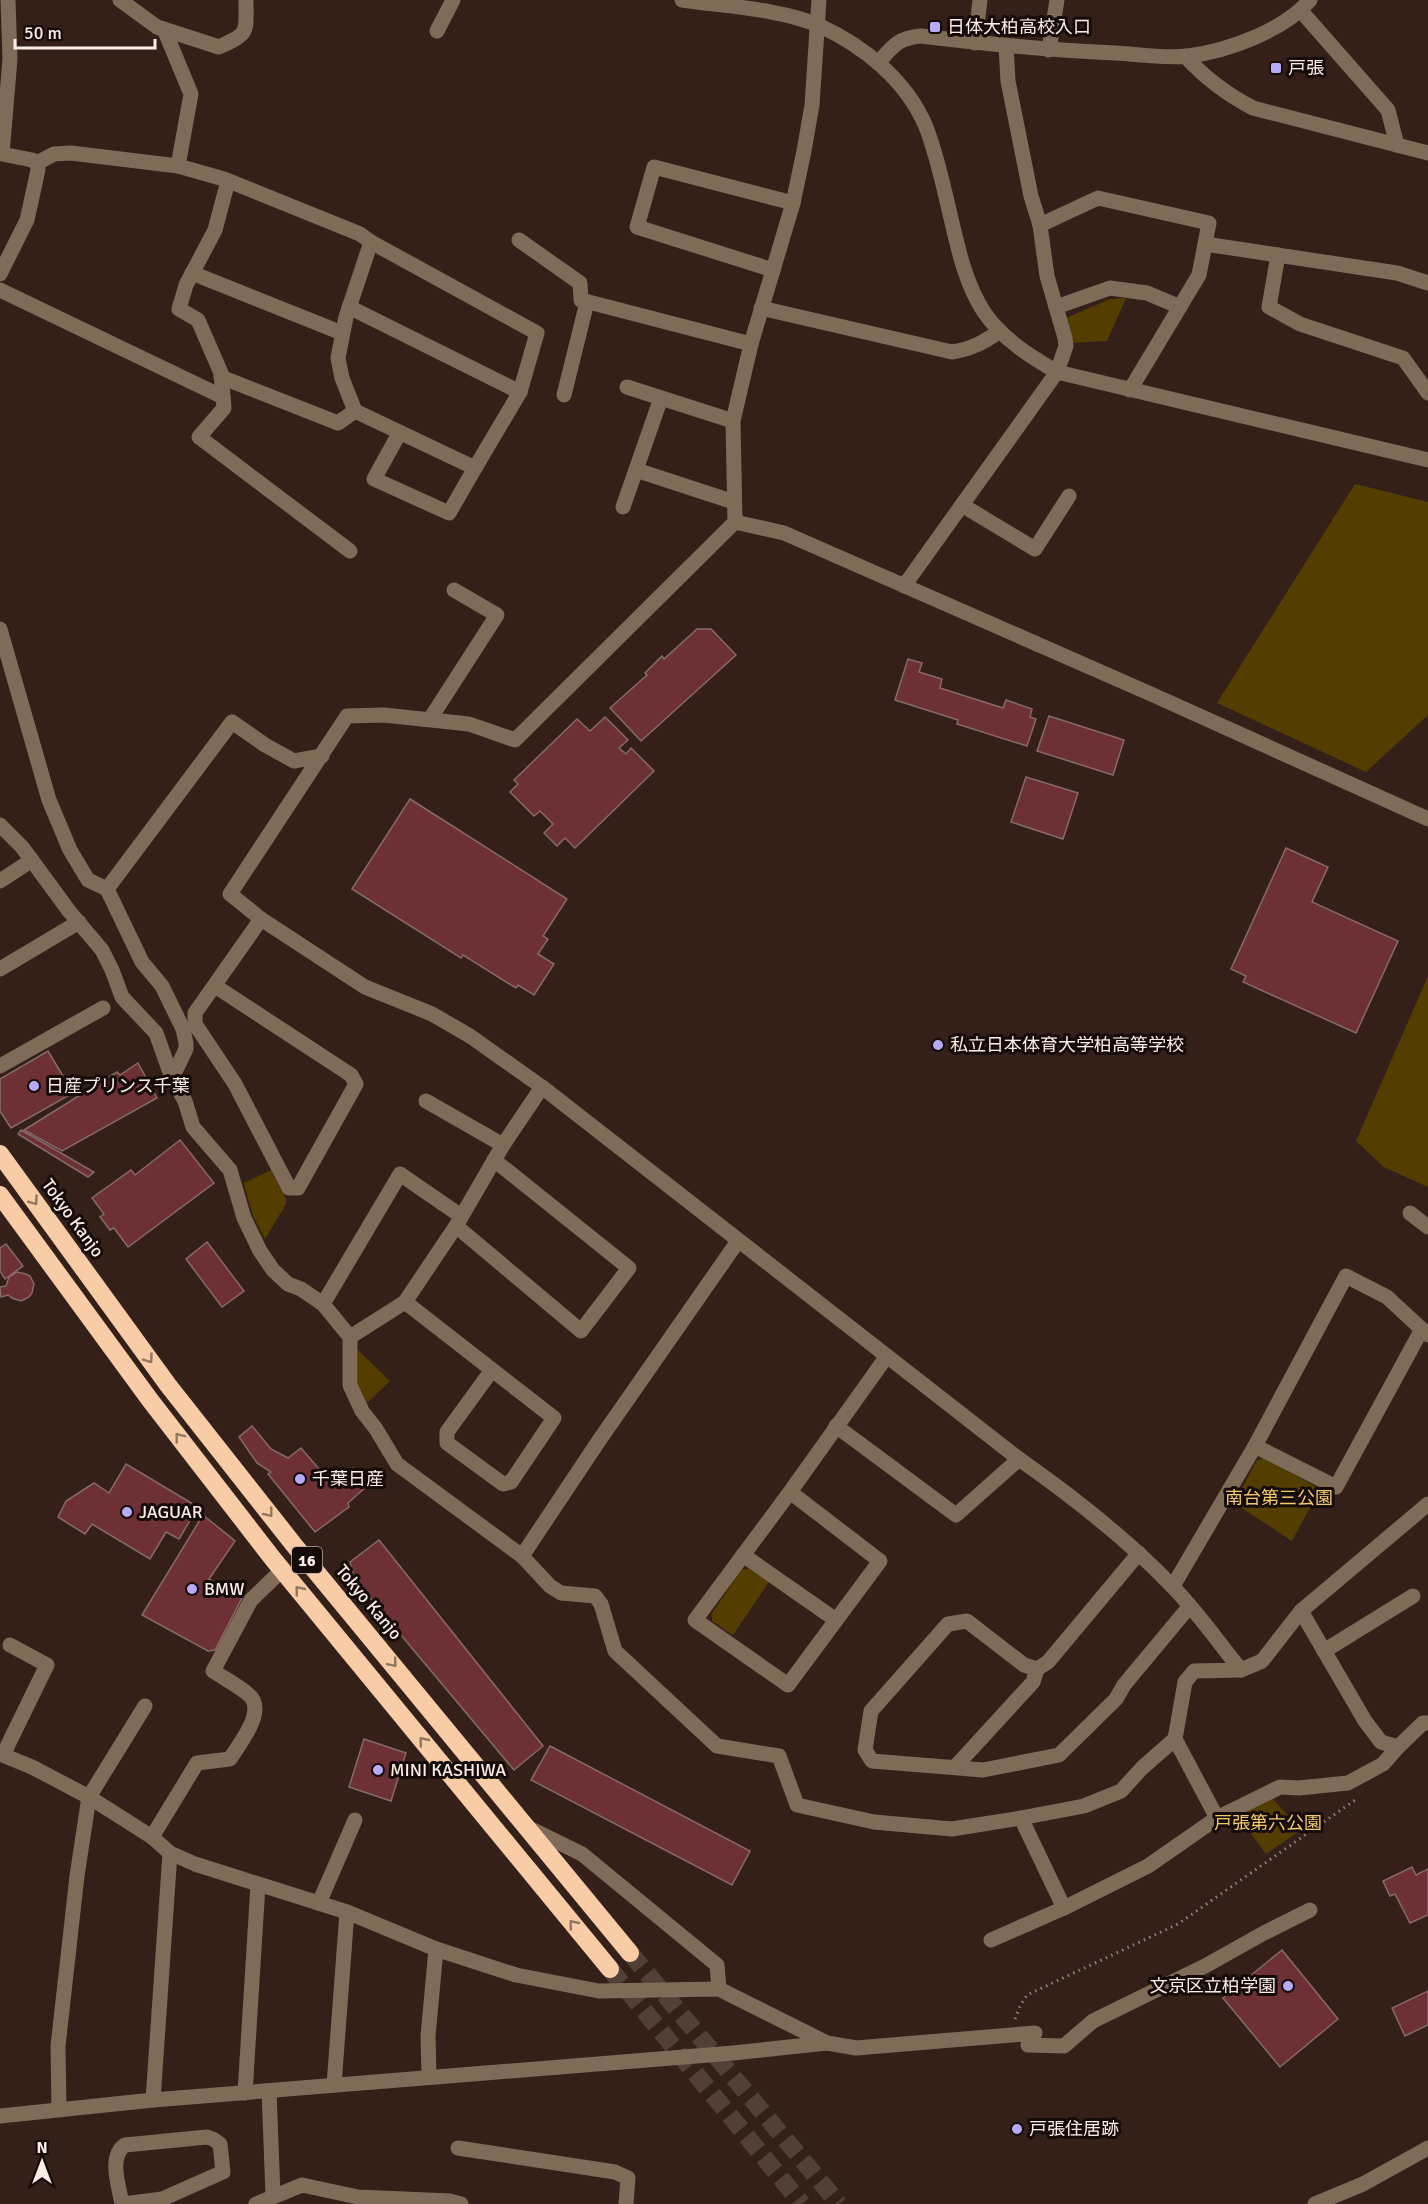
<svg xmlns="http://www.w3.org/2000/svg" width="1428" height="2204" font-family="Signika,'Noto Sans JP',sans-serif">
<rect width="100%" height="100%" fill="#342018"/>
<g fill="#543d00">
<path d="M 1126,298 L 1107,341 L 1071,343 L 1066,318 L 1110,299 Z"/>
<path d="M 1355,484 L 1428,502 L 1428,715 L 1366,772 L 1217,703 Z"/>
<path d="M 1428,976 L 1428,1187 L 1384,1167 L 1356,1141 Z"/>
<path d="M 271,1170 L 286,1199 L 286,1204 L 265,1239 L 253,1216 L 244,1183 Z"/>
<path d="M 358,1350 L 390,1381 L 367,1403 L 358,1384 Z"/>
<path d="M 1264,1458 L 1320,1489 L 1292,1541 L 1234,1503 L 1257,1460 Z"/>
<path d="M 742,1569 L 751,1569 L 769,1582 L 733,1635 L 712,1621 L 712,1613 Z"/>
<path d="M 1272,1798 L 1301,1830 L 1266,1854 L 1238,1816 Z"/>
</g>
<g fill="#6d3034" stroke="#866a6a" stroke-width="1.5">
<path d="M 697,629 L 711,629 L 736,655 L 641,741 L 610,708 L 647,675 L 645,673 L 662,656 L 664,659 Z"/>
<path d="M 908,659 L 922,663 L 919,672 L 942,679 L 940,688 L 1003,708 L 1006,700 L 1032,709 L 1030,717 L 1036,719 L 1027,746 L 957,724 L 958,720 L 895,700 Z"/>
<path d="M 1049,716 L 1124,740 L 1113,775 L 1037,751 Z"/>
<path d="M 605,717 L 628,740 L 619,748 L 626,754 L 631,748 L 654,771 L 575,848 L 565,838 L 557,846 L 544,833 L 553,824 L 540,811 L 534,816 L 510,792 L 518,784 L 514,780 L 577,719 L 590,731 Z"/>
<path d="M 1026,777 L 1078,793 L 1063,839 L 1011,822 Z"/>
<path d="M 410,799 L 567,899 L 543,936 L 548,939 L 538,954 L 554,964 L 534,995 L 518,985 L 516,988 L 463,955 L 461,958 L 352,889 Z"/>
<path d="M 1286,848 L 1328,867 L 1312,902 L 1398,941 L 1356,1033 L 1243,982 L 1246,976 L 1231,969 Z"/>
<path d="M 48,1051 L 73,1093 L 11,1128 L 0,1111 L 0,1079 Z"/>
<path d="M 138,1063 L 157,1098 L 62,1151 L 24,1130 L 117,1072 L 120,1075 Z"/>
<path d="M 21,1130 L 94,1172 L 88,1177 L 18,1134 Z"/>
<path d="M 180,1140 L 214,1183 L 128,1247 L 114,1228 L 110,1230 L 100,1217 L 104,1214 L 92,1198 L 131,1170 L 135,1175 Z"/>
<path d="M 207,1242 L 244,1291 L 222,1307 L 186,1259 Z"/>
<path d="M 6,1244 L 23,1266 L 5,1279 L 0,1271 L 0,1248 Z"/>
<path d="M 17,1272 L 26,1274 L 30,1276 L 34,1284 L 32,1293 L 29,1297 L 21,1301 L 12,1298 L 8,1295 L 1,1297 L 0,1287 L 6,1286 L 9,1277 Z"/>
<path d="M 252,1426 L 271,1449 L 288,1458 L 301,1448 L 331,1483 L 353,1468 L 367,1486 L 348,1503 L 349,1507 L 315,1532 L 268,1474 L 271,1472 L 257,1463 L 239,1437 Z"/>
<path d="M 126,1464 L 198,1507 L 179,1539 L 166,1532 L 150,1559 L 92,1524 L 85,1534 L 58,1517 L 66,1501 L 94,1483 L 109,1493 Z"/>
<path d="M 203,1515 L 235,1541 L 209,1579 L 242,1598 L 215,1650 L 208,1651 L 142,1615 Z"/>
<path d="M 379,1540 L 543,1746 L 514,1770 L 354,1579 L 350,1562 Z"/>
<path d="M 364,1739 L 406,1753 L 391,1801 L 349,1787 Z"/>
<path d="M 550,1746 L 750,1851 L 732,1885 L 531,1780 Z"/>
<path d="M 1412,1867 L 1416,1875 L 1428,1869 L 1428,1915 L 1410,1923 L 1395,1894 L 1390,1896 L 1383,1881 Z"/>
<path d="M 1282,1950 L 1338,2019 L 1280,2067 L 1223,1998 Z"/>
<path d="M 1428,1991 L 1428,2025 L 1405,2036 L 1392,2008 Z"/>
</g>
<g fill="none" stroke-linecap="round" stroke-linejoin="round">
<g stroke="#523f37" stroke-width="18" stroke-dasharray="18 9" stroke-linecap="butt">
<path d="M 630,1953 L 839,2204"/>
<path d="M 610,1969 L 802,2204"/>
</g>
<path stroke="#93827b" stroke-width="3" stroke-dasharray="1.5 4.5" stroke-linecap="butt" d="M 1015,2019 L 1020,2006 L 1027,1995 L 1178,1924 L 1358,1798"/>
<g stroke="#806a58" stroke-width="15">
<path d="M 120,0 L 157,27 L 219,47 C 250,33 246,33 246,0"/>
<path d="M 682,0 C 722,6 783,9 820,26 C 864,46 907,81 926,127 C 937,155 943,185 950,214 C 958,248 965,283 984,312 C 1002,339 1030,356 1057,372 L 1428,460"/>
<path d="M 819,0 L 812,105 L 804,151 L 793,203 L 751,344 L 733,421 L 735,522 L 515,740 L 469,724 L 384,715 L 347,716 L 230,894 L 261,919 L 365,987 L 432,1014 L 470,1036 L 542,1087 L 1019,1459 C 1073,1497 1125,1537 1171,1585 C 1197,1611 1218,1642 1241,1670 L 1194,1671 L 1185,1682 L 1175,1739 L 1217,1818"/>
<path d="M 1301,11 L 1388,110 L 1397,145"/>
<path d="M 164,29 L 191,94 L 178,166"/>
<path d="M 437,31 L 453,0"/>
<path d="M 975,43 L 980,0"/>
<path d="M 1049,50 L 1057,0"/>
<path d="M 1185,56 C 1204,77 1228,95 1253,108 L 1428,153"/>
<path d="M 878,63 C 893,46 898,38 921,36 C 986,44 1050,50 1115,53 C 1139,54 1165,59 1188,56 C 1228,51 1283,31 1310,0"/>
<path d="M 37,163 L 54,154 L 71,153 L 178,166 L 224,179 L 360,234 L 371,242 L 346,317 L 338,358 L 342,378 L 355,411 L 475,468 L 449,513 L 374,479 L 400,432"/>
<path d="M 228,181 L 215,230 L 186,285 L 179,309 L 198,320 L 221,373 L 224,408 L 199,437 L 350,551"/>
<path d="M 1040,225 L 1098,198 L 1209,223 L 1199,275 L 1130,390"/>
<path d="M 519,240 L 580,283 L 581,300 L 751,344"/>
<path d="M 1205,244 L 1397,273 L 1428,283"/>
<path d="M 1278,255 L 1269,307 L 1300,324 L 1403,358 L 1428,393"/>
<path d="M 773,270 L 637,227 L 654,167 L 793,203"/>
<path d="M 192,273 L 342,333"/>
<path d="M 0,274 L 27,220 L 38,170 L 37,163 L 32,160 L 2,154 L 10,59 L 8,0"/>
<path d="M 0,290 L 223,397"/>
<path d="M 349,307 L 520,392 L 537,333 L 371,242"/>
<path d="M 1056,307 L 1110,288 L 1147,293 L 1180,307"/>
<path d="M 761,308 L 952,352 C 972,349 984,342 1000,331"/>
<path d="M 221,377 L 338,423 L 355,411"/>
<path d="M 627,387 L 733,421"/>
<path d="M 564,395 L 587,302"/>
<path d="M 475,468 L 520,392"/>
<path d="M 636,470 L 734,502"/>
<path d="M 962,505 L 1035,549 L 1069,496"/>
<path d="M 623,507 L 661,398"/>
<path d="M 735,522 L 784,533 L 1151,694 L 1428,819"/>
<path d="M 904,586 L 1057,372 L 1066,346 L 1065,338 L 1047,276 L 1040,225 L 1031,196 L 1008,81 L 1006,46"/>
<path d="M 0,629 L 49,800 L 70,850 L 88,880 L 107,889 L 232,722 L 265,745 L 294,761 L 322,756"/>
<path d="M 430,719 L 497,615 L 454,590"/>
<path d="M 0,825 L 22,847 L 69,911 L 102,950 L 112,970 L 122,997 L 156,1033 L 172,1078 L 185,1101 L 193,1127 L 230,1170 L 244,1218 L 260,1251 L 273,1270 L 288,1284 L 301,1289 L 323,1304 L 350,1337 L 350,1385 L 362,1411 L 376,1429 L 397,1464 L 522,1556 L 550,1586 L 561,1593 L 595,1596 L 601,1604 L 615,1651 L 717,1746 L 779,1756 L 797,1805 L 874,1822 L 952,1829 L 1021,1818 L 1084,1806 L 1121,1791 L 1142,1768 L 1175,1739"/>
<path d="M 0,881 L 32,860"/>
<path d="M 107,889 L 142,962 L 162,986 L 183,1029 L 186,1043 L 186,1049 L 172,1078"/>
<path d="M 0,969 L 79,922"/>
<path d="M 215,986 L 351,1075 L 356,1084 L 298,1188 L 289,1188 L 235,1084 L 195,1024 L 195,1013 L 261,919"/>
<path d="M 0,1066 L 103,1008"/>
<path d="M 426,1101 L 503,1145"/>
<path d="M 1410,1213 L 1428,1227"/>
<path d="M 456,1226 L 581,1331 L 629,1268 L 494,1160"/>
<path d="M 405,1302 L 554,1418 L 511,1482 L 503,1484 L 447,1443 L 447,1432 L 492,1370"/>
<path d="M 323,1304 L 400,1174 L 461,1216"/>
<path d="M 350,1337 L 405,1302 L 456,1226 L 503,1145 L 542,1087"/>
<path d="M 836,1426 L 956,1515 L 1019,1459"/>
<path d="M 1255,1446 L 1336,1487 L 1422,1329"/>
<path d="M 790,1492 L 880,1561 L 788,1685 L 695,1620 L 790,1492 L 887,1356"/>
<path d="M 1139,1553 L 1048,1662 L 1037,1669 L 1024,1665 L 967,1621 L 948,1624 L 871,1711 L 865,1750 L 872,1761 L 983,1770 L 1059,1755 L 1116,1699 L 1124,1685 L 1189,1607"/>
<path d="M 743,1555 L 836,1620"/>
<path d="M 522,1556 L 598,1442 L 738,1241"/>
<path d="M 1173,1586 L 1255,1446 L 1346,1276 L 1387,1297 L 1428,1335"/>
<path d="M 1301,1611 L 1365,1721 L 1381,1742 L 1398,1747"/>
<path d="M 1324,1651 L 1413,1596"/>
<path d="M 1241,1670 L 1262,1661 L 1301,1611 L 1428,1504"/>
<path d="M 0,1754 L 32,1767 L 89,1797 L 152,1837 L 170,1853 L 195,1864 L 347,1912 L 436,1949 L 516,1975 L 599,1991 L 719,1989 L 827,2043 L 856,2048 L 1035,2033 L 1028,2045 L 1064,2046 L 1093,2021 L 1205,1966 L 1264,1933 L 1310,1910"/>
<path d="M 3,1755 L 47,1665 L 10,1645"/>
<path d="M 955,1767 L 1033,1682 L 1037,1669"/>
<path d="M 1021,1818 L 1064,1908"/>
<path d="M 527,1827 L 582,1854 L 717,1965 L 719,1989"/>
<path d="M 152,1837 L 197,1763 L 230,1759 C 239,1744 267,1711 249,1695 C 239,1686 225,1679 213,1671 L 251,1600 L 282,1570"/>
<path d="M 319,1903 L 355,1820"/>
<path d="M 991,1940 L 1064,1908 L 1148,1866 L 1217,1818 L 1280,1787 L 1299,1788 L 1348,1783 L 1383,1764 L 1398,1747 L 1423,1723 L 1428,1723"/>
<path d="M 429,2077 L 428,2036 L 436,1949"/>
<path d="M 334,2085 L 347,1912"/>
<path d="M 269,2091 L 273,2195"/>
<path d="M 245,2093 L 258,1885"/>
<path d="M 153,2100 L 170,1853"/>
<path d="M 59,2109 L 58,2046 L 77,1876 L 89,1797 L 145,1706"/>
<path d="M 0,2116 L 153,2100 L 733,2053 L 827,2043"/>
<path d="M 458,2148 L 615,2172 L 628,2178 L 626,2204"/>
<path d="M 122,2204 C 119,2186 108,2157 125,2145 L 207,2137 L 213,2139 L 220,2144 L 223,2172 L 162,2199 L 124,2204"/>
<path d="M 256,2204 L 302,2185 L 358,2197 L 450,2201 L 461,2204"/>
<path d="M 1315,2204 L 1363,2184 L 1428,2148"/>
</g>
<g stroke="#f8cca7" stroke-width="18">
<path d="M 0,1154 L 168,1385 L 294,1545 L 630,1953"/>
<path d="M 0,1195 L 150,1400 L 273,1559 L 610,1969"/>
</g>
</g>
<defs><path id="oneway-chevron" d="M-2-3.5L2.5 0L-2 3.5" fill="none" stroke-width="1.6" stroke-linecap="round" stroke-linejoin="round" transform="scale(1.5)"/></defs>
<g stroke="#927660">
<use href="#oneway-chevron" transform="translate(34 1201) rotate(54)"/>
<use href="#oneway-chevron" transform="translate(149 1359) rotate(54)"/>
<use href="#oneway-chevron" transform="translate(179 1437) rotate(-128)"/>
<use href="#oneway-chevron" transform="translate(269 1513) rotate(52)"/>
<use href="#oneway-chevron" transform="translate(299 1590) rotate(-129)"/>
<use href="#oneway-chevron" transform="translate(393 1663) rotate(50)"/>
<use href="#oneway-chevron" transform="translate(423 1741) rotate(-129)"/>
<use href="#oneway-chevron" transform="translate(573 1924) rotate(-129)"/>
</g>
<g fill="#b7abf8" stroke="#150c09" stroke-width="2">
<rect x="929" y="21" width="12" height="12" rx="3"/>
<rect x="1270" y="62" width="12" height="12" rx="3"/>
<circle cx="938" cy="1045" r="6"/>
<circle cx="34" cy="1086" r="6"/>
<circle cx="300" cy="1479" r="6"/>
<circle cx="127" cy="1512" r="6"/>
<circle cx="192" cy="1589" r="6"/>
<circle cx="378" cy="1770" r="6"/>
<circle cx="1288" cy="1986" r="6"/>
<circle cx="1017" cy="2129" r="6"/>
</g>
<g text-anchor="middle" stroke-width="6" stroke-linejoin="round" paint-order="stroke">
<rect fill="#150c09" stroke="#b7aaa5" stroke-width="1.5" x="292" y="1547" width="30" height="26" rx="4.5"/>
<g font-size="16" font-weight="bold" fill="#fcede8">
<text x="307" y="1566">16</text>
</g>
<g font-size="18" fill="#fcede8" stroke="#150c09" text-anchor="start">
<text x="947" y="33">日体大柏高校入口</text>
<text x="1288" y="74">戸張</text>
<text x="950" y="1051">私立日本体育大学柏高等学校</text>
<text x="46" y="1092">日産プリンス千葉</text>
<text x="312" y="1485">千葉日産</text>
<text x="139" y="1518">JAGUAR</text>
<text x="204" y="1595">BMW</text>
<text x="390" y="1776">MINI KASHIWA</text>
<text x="1276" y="1992" text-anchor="end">文京区立柏学園</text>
<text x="1029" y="2135">戸張住居跡</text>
</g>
<g font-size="18" fill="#fcede8" stroke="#150c09">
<text transform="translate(73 1218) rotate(54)" y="6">Tokyo Kanjo</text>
<text transform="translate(369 1602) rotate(50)" y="6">Tokyo Kanjo</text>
</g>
<g font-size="18" fill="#f3c870" stroke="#150c09">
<text x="1279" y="1504">南台第三公園</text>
<text x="1268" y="1829">戸張第六公園</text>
</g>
</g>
<g transform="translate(42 2162)" stroke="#150c09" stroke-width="4.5" paint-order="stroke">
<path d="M0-4.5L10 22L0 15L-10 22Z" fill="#fcede8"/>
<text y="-9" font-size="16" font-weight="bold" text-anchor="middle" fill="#fcede8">N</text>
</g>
<path d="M15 39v9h140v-9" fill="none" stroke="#fcede8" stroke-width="3"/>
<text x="24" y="39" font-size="18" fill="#fcede8" stroke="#150c09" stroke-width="4.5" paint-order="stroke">50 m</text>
</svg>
